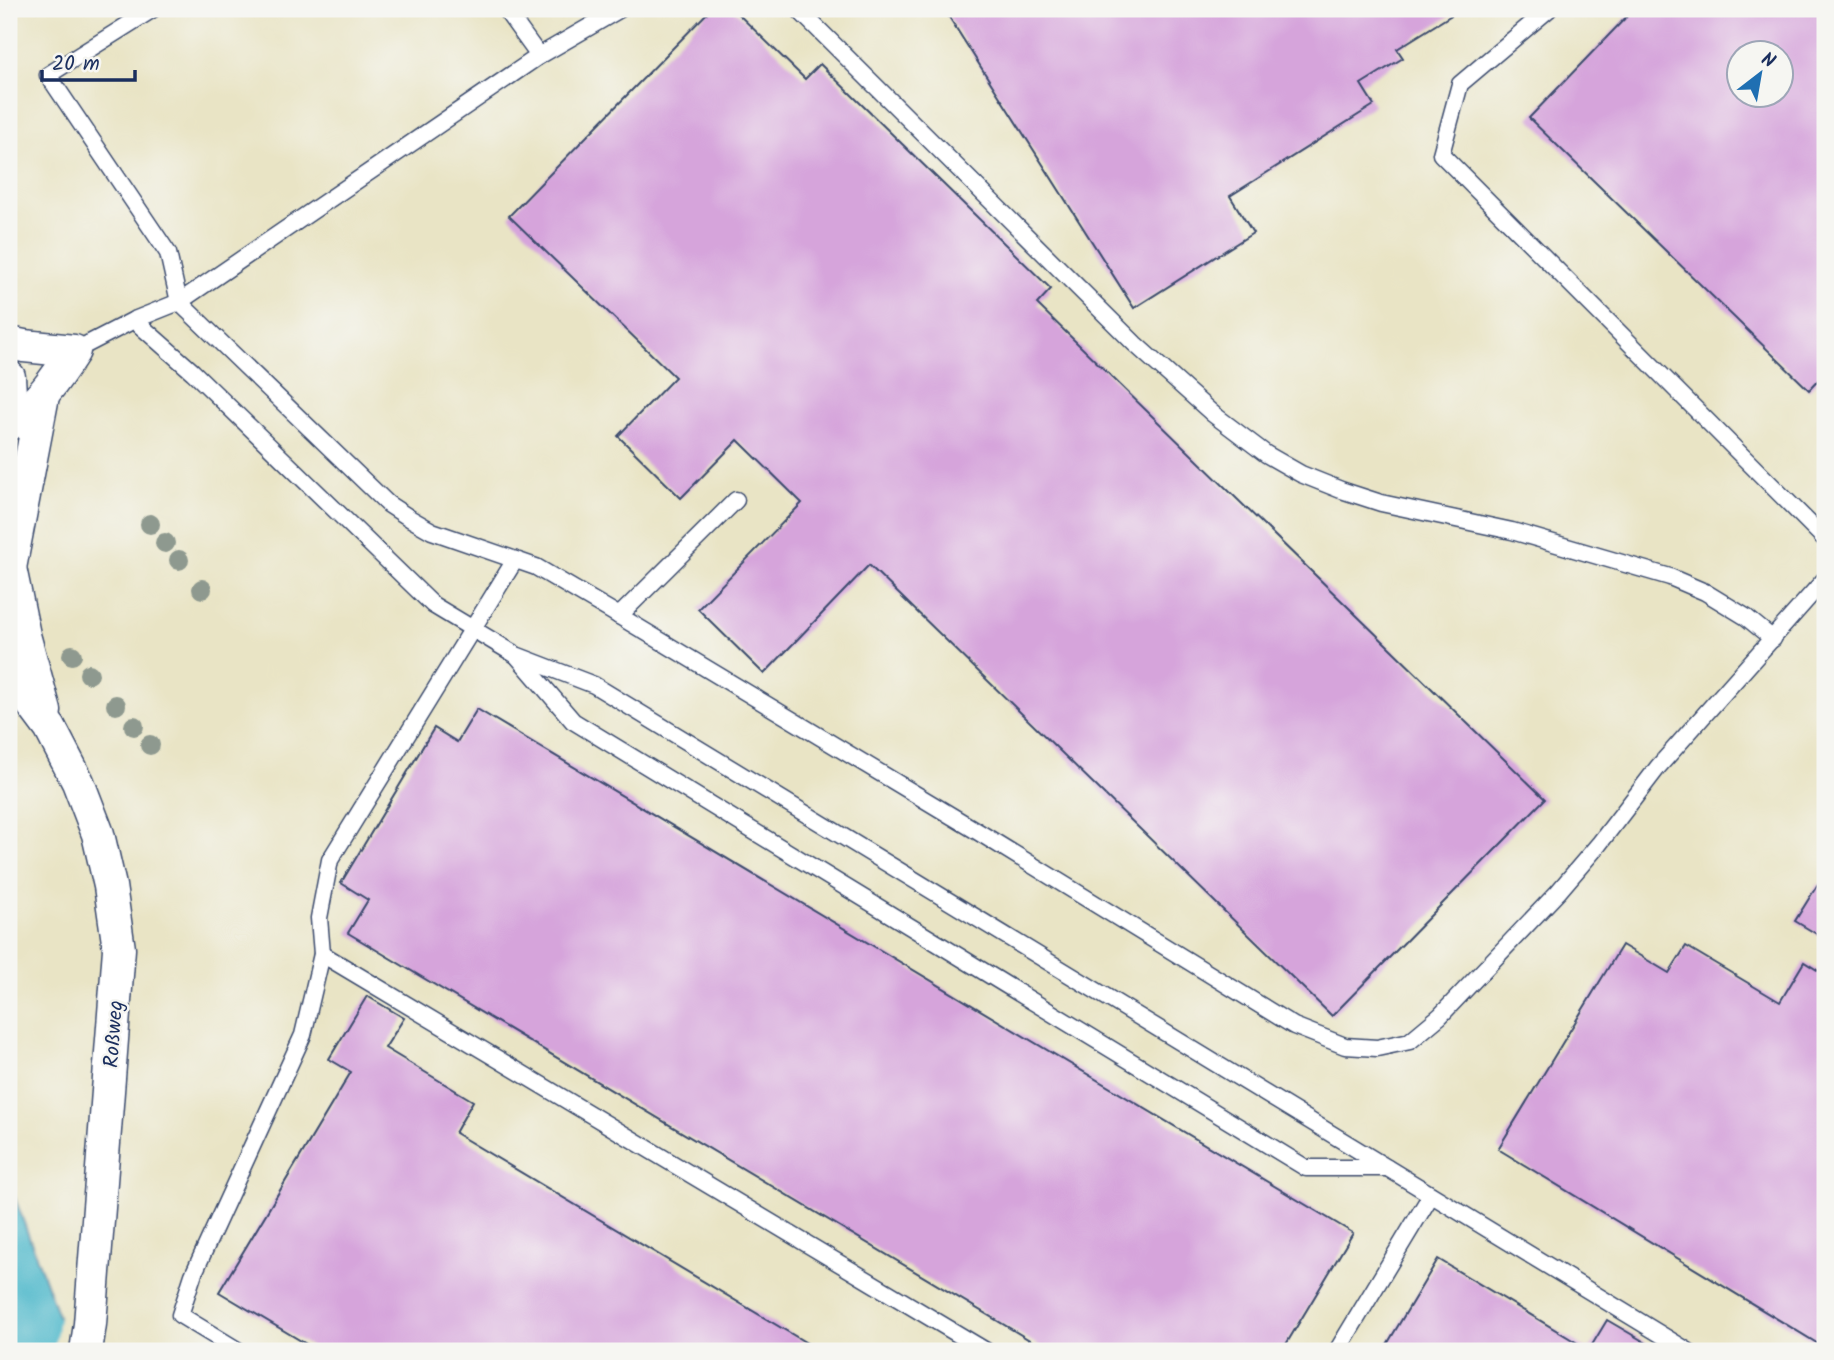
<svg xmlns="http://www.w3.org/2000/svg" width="1834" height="1360" font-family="Kalam,sans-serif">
<rect width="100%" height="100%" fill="#f6f6f2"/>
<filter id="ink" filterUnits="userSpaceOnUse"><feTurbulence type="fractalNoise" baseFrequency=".0143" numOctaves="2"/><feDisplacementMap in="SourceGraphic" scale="14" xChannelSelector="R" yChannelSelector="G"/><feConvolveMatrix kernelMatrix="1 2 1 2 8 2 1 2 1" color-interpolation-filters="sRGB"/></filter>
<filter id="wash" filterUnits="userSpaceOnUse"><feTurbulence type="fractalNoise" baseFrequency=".00686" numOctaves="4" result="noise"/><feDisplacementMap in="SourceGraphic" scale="28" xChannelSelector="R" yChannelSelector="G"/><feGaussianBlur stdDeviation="1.57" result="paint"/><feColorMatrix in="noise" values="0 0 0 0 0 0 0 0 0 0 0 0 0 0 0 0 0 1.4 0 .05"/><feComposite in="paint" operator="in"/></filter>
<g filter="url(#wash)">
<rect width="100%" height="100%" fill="#e9e4c5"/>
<path fill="#4eb8cb" stroke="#347494" stroke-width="2" d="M 9,1182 L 58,1316 L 91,1351 L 9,1351 Z"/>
<path fill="#e9e4c5" d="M 60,1311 L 61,1314 L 95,1351 L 54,1351 Z"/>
<g id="blocks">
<g fill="#d6a4db" fill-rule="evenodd">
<path d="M 711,9 L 733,9 L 805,79 L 820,64 L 1051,289 L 1037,304 L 1545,799 L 1332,1016 L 869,565 L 764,674 L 698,609 L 802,503 L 738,440 L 681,498 L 618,436 L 675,377 L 509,216 Z"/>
<path d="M 944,9 L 1461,9 L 1397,49 L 1403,58 L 1361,84 L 1374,105 L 1230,196 L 1253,233 L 1134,308 Z"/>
<path d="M 1634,9 L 1825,9 L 1825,373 L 1809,390 L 1529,118 ZM 1740,52 L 1782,52 L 1782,94 L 1740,94 Z"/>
<path d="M 477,709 L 1353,1233 L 1282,1351 L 1048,1351 L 348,933 L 368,900 L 341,883 L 434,728 L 457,742 Z"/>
<path d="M 1818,884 L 1825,888 L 1825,939 L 1795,921 Z"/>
<path d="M 1622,945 L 1669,973 L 1686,946 L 1780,1002 L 1804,962 L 1825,975 L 1825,1348 L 1498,1149 Z"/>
<path d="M 367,996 L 404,1018 L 385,1048 L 473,1101 L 455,1133 L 820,1351 L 318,1351 L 219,1292 L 351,1072 L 329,1059 Z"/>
<path d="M 1438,1259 L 1589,1350 L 1607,1320 L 1660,1351 L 1383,1351 Z"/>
</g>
</g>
</g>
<g filter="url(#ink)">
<use href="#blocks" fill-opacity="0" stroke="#3a4a6d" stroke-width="2"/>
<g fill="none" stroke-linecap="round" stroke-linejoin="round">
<defs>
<g id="lane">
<path d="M 153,9 L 48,75 L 168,253 L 179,302 L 388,504 L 411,519 L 432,531 L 536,567 L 611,611 L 980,833 L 1294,1026 L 1345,1046 L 1377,1048 L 1410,1041 L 1440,1016 L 1558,892 L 1599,844 L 1658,767 L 1825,579"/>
<path d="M 505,9 L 539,56"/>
<path d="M 798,9 L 1135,344 L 1213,414 L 1266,454 L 1301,474 L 1341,490 L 1381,503 L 1512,531 L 1670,577 L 1705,592 L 1746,617 L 1773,639"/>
<path d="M 1549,9 L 1460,84 L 1441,154 L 1825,539"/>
<path d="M 134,320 L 193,372 L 433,605 L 516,655 L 594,685 L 1688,1351"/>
<path d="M 74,351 L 134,320 L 179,302 L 539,56 L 620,9"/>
<path d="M 619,616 L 736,500"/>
<path d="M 518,657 L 573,721 L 1306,1168 L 1387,1168"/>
<path d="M 322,954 L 986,1351"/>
<path d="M 239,1351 L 180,1315 L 193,1275 L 303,1035 L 322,954 L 319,918 L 330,860 L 515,560"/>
<path d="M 1337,1351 L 1431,1195"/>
</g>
<g id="street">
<path d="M 9,343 L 24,346 L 74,351 C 56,379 38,405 9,424"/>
<path d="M 9,377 L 10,394 L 9,404"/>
<path d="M 9,563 L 24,635 L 45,711"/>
<path d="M 10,568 L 43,396"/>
<path d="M 9,673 L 50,728 L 78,782 L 98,834 L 110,886 L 119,949 L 90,1324 L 86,1351"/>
</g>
</defs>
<use href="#lane" stroke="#3a4a6d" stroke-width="19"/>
<use href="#street" stroke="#3a4a6d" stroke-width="35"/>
<use href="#lane" stroke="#fff" stroke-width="16"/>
<use href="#street" stroke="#fff" stroke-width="32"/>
</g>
<g fill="#8e998f">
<circle cx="150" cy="524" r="10"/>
<circle cx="165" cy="543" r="10"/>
<circle cx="179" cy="560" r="10"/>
<circle cx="202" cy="589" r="10"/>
<circle cx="72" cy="655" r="10"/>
<circle cx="89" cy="674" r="10"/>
<circle cx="116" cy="705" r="10"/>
<circle cx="134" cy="726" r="10"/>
<circle cx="150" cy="745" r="10"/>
</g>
</g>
<g text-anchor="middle" stroke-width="5" stroke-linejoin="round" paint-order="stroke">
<g font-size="21" fill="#1b2f5e" stroke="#f6f6f2">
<text transform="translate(113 1034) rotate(-86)" y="7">Roßweg</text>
</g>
</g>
<rect width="1834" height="1360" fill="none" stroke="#f6f6f2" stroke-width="35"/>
<g transform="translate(1760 74) rotate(31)"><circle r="33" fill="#f6f6f2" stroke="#9ea6b7" stroke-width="2"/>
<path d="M0-5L12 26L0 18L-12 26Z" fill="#1f6fb2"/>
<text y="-10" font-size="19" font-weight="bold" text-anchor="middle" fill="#1b2f5e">N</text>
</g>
<path d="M42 70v10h93v-10" fill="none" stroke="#1b2f5e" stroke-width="3.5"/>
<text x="52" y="70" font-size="21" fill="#1b2f5e" stroke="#f6f6f2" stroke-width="5" paint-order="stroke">20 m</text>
</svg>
